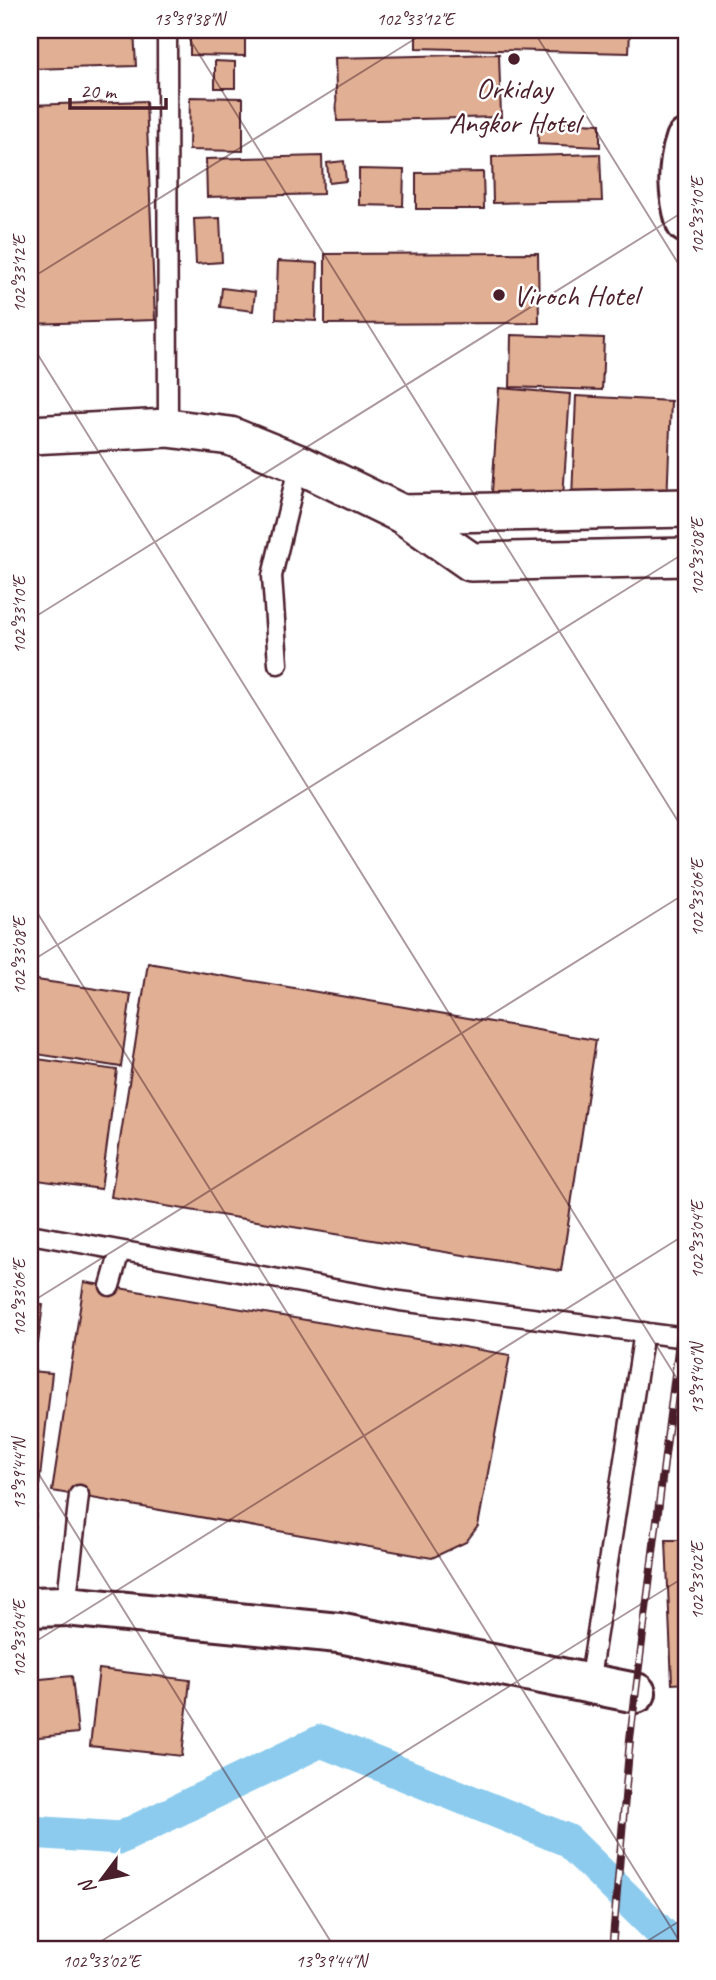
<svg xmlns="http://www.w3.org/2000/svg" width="716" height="1980" font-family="Caveat,sans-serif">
<rect width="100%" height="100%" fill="#fff"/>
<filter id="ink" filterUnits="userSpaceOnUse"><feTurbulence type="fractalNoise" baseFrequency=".0143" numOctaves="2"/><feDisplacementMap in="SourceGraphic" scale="14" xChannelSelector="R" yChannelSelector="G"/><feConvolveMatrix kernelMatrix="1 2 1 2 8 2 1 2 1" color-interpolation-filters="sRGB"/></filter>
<g filter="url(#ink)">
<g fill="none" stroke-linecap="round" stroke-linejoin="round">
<path stroke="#8ccbed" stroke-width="33" d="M 30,1832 L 120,1838 L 321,1741 L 567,1840 L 679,1950"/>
</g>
<g fill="#e1af93" stroke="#4a1f2b" stroke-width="2">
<path d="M 30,30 L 134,30 L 136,66 L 30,69 Z"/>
<path d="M 416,30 L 630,30 L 629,53 L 416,48 Z"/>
<path d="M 190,32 L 245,32 L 245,56 L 190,55 Z"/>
<path d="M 499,54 L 501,117 L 337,121 L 335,58 Z"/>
<path d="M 215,61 L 235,62 L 235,88 L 215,88 Z"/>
<path d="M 190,97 L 243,98 L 243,151 L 189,150 Z"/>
<path d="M 146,101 L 155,320 L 30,324 L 30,105 Z"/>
<path d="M 538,121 L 600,124 L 600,147 L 538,144 Z"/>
<path d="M 600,154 L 602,201 L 493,203 L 492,157 Z"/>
<path d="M 322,156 L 323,194 L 207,197 L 206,159 Z"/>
<path d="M 344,161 L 346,181 L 329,183 L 327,163 Z"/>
<path d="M 359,169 L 404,170 L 403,206 L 359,205 Z"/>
<path d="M 483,172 L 484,209 L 416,209 L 416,173 Z"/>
<path d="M 220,218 L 222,262 L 196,264 L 194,219 Z"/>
<path d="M 538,253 L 539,323 L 325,324 L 325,254 Z"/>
<path d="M 278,261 L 318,263 L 316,321 L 276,319 Z"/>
<path d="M 222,288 L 255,292 L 253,311 L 220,307 Z"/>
<path d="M 511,335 L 604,338 L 602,390 L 510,387 Z"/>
<path d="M 499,388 L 570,394 L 563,497 L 492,492 Z"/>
<path d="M 576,396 L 671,401 L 667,503 L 572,499 Z"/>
<path d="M 148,963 L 596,1040 L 561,1271 L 111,1197 Z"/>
<path d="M 30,979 L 131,994 L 121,1067 L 30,1053 Z"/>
<path d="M 30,1058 L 117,1070 L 101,1189 L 30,1179 Z"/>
<path d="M 84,1282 L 510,1355 L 478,1526 L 466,1542 L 432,1558 L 52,1491 Z"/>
<path d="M 30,1303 L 43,1305 L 38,1343 L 30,1342 Z"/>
<path d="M 30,1371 L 52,1373 L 31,1556 L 30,1556 Z"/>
<path d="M 666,1540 L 686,1540 L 686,1683 L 672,1684 Z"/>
<path d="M 99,1669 L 190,1680 L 182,1756 L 90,1746 Z"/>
<path d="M 72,1676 L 78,1733 L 30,1738 L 30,1680 Z"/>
<path d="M 685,1781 L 686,1781 L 686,1876 L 682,1875 Z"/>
</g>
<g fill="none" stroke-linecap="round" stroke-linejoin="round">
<defs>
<g id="lane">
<path d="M 167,30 L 168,428"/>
<path d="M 278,664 L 272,576 L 299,464"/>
<path d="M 30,1234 L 400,1301 L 686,1338"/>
<path d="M 110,1286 L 120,1251"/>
<path d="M 66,1606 L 79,1495"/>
<path d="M 589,1684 L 644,1332"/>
</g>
<g id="street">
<path d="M 30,435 L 168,428 L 230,436 L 299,464 L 402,514 L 471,562 L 686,557"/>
<path d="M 402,514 L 686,508"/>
</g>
<path id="secondary" d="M 30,1607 L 66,1606 L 339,1633 L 636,1693"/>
<path id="highway" d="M 686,139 C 676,168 678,194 686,223"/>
</defs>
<use href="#lane" stroke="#4a1f2b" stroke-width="23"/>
<use href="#street" stroke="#4a1f2b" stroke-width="42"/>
<use href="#secondary" stroke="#4a1f2b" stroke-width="44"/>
<use href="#highway" stroke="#4a1f2b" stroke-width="44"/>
<use href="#lane" stroke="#fff" stroke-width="18"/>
<use href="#street" stroke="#fff" stroke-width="37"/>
<use href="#secondary" stroke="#fff" stroke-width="38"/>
<use href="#highway" stroke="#fff" stroke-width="38"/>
<defs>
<path id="rail" d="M 612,1950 L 630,1739 L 686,1285"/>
</defs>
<use href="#rail" stroke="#4a1f2b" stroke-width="8"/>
<use href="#rail" stroke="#fff" stroke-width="5" stroke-dasharray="16" stroke-linecap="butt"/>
</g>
</g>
<path fill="none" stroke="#4a1f2b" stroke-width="2" stroke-opacity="0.45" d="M 184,30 L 686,834M 533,30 L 686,276M 30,279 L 429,30M 30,342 L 686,1393M 30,620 L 686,210M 30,901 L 685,1950M 30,962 L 686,552M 30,1303 L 686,893M 30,1460 L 336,1950M 30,1645 L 686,1234M 87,1950 L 686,1576M 633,1950 L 686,1917"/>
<g fill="#4a1f2b" stroke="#fff" stroke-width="2.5">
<circle cx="514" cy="59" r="7"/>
<circle cx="499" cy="295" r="7"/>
</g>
<g text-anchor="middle" stroke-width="5" stroke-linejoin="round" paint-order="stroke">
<g font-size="30" fill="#4a1f2b" stroke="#fff">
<text x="514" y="98">Orkiday<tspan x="514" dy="34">Angkor Hotel</tspan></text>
<text x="513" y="305" text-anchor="start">Viroch Hotel</text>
</g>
</g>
<rect width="716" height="1980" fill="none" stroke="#fff" stroke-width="77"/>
<g transform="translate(102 1879) rotate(238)" stroke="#ffffff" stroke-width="5" paint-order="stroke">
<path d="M0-5L12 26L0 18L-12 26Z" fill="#4a1f2b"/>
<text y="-10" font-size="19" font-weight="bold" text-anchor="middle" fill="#4a1f2b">N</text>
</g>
<path d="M70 98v10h96v-10" fill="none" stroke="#4a1f2b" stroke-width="3.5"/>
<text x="80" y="98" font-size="21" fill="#4a1f2b" stroke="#ffffff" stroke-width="5" paint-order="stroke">20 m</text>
<rect x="38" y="38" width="640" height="1903" fill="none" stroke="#4a1f2b" stroke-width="2.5"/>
<g font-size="18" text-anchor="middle" fill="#4a1f2b">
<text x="189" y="25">13°39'38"N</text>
<text x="415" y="25">102°33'12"E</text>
<text transform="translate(697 216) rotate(-90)" y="6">102°33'10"E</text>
<text transform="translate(19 274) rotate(-90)" y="6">102°33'12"E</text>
<text transform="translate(697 557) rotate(-90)" y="6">102°33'08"E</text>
<text transform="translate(19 615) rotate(-90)" y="6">102°33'10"E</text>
<text transform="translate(697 898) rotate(-90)" y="6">102°33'06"E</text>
<text transform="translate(19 956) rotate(-90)" y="6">102°33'08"E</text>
<text transform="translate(697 1240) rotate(-90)" y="6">102°33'04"E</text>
<text transform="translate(19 1298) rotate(-90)" y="6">102°33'06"E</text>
<text transform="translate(697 1379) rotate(-90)" y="6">13°39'40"N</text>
<text transform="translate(19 1474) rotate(-90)" y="6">13°39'44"N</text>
<text transform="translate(697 1581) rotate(-90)" y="6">102°33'02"E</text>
<text transform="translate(19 1639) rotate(-90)" y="6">102°33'04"E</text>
<text x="101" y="1967">102°33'02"E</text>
<text x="331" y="1967">13°39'44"N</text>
</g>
</svg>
